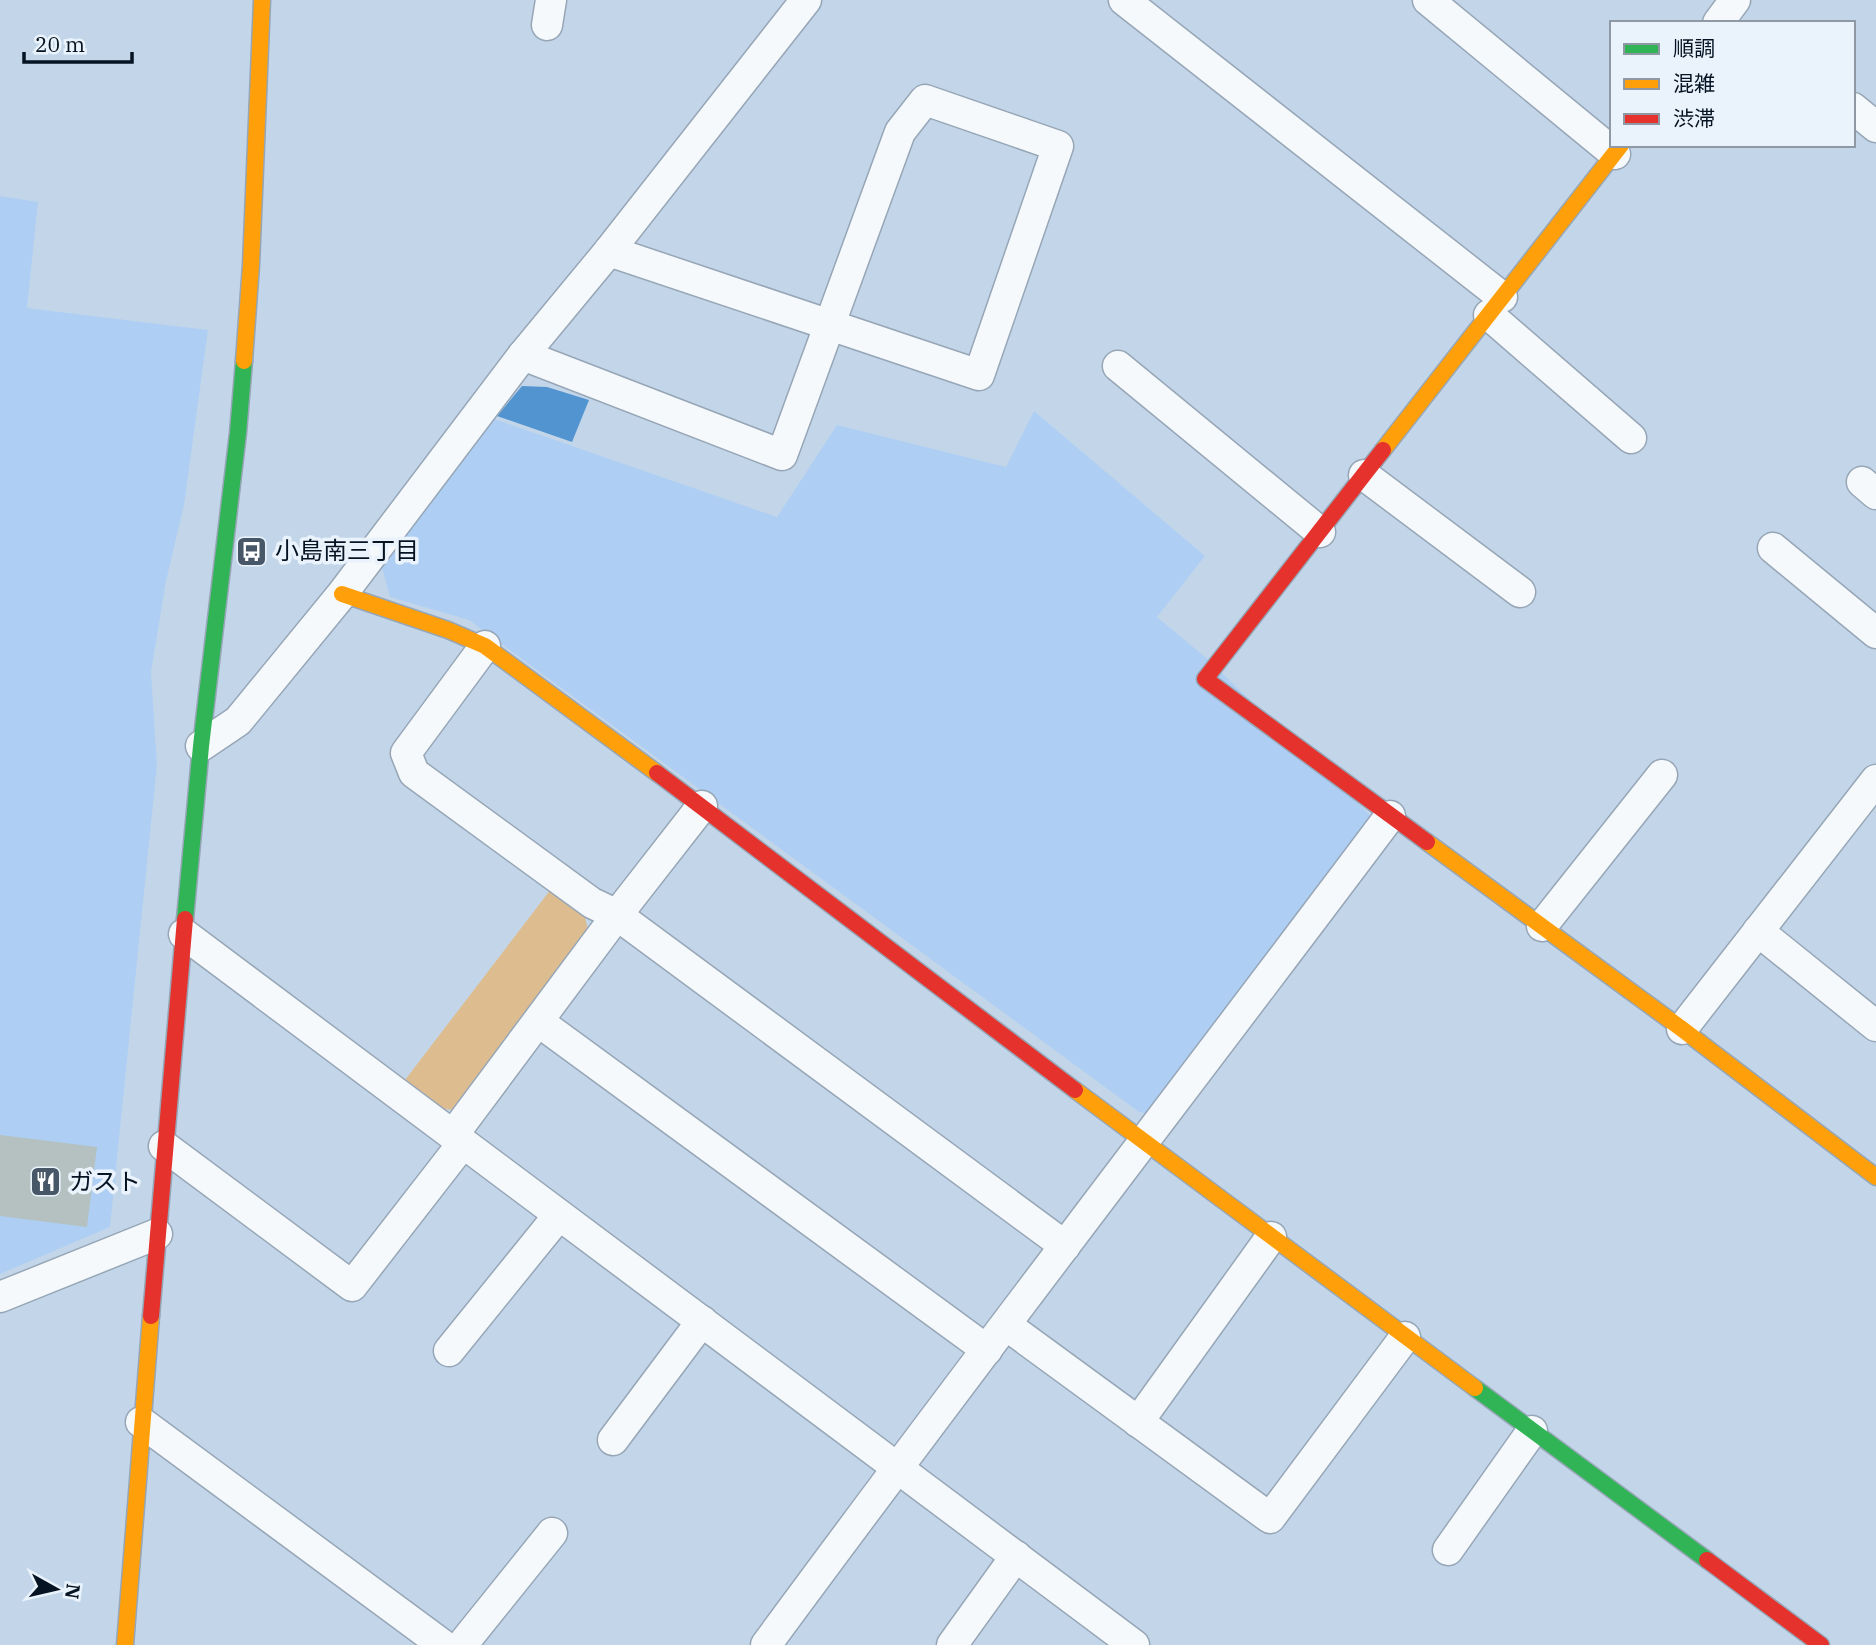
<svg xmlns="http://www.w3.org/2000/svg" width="1876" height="1645" font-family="'IBM Plex Serif','Noto Sans JP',serif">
<rect width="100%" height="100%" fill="#c3d6e9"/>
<g fill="#aecff3">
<path d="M 0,196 L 38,202 L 27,308 L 208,330 L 184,505 L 166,581 L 151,672 L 157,765 L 110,1227 L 0,1274 Z"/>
<path d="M 1034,411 L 1205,556 L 1157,617 L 1205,657 L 1373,818 L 1150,1114 L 1139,1112 L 469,620 L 390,597 L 381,564 L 494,419 L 777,517 L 837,425 L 1006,467 Z"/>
</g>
<path fill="#ddbd90" d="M 551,889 L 584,913 L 588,930 L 457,1110 L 441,1109 L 405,1080 Z"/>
<path fill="#5294d0" d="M 522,386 L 547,387 L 589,400 L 572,442 L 497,416 Z"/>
<path fill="#b4c1c0" d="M 0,1135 L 97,1147 L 87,1227 L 0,1216 Z"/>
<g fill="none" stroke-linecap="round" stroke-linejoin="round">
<defs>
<g id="street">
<path d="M 1124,0 L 1502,297"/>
<path d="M 1428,0 L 1615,154"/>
<path d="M 1718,23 L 1735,0"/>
<path d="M 547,25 L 551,0"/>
<path d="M 1853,108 L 1876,127"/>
<path d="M 1489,315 L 1631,438"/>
<path d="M 523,355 L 782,455 L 900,132 L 925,100 L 1058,146 L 979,375 L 609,251"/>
<path d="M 1118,366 L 1320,532"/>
<path d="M 1364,475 L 1520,592"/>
<path d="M 1862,482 L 1876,494"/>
<path d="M 1773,548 L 1876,633"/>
<path d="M 485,646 L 406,753 L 414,773 L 592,903 L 617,915 L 1065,1246"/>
<path d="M 201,746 L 238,721 L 342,594 L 523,355 L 609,251 L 806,0"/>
<path d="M 1542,926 L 1662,775"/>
<path d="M 1758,931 L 1876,1026"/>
<path d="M 184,934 L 1134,1645"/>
<path d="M 539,1022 L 987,1350"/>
<path d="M 1682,1029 L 1876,780"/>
<path d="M 453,1135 L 617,915 L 702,806"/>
<path d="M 164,1146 L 352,1286 L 463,1143"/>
<path d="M 0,1297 L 157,1234"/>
<path d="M 1006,1325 L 1270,1518 L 1405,1337"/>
<path d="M 449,1351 L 559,1215"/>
<path d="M 141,1422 L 443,1645"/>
<path d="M 1138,1422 L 1271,1237"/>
<path d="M 613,1440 L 702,1321"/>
<path d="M 1448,1550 L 1532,1431"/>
<path d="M 462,1645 L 552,1533"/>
<path d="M 766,1645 C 971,1366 1182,1093 1390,816"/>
<path d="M 952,1645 L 1016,1556"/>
</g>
<g id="fast">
<path d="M 185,919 L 201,746 L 238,433 L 244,361"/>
<path d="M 1475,1388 L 1707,1560"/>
</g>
<g id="slow">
<path d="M 244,361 L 251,265 L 262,0"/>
<path d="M 1383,450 L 1621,145"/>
<path d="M 342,594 L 448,630 L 485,646 L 657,773"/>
<path d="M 1427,842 L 1682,1029 L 1876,1177"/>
<path d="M 1075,1090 L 1475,1388"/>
<path d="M 125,1645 L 151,1316"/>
</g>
<g id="jam">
<path d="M 1383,450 L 1205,679 L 1427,842"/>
<path d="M 657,773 L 1075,1090"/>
<path d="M 151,1316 L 185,919"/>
<path d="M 1707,1560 L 1821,1645"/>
</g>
</defs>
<use href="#street" stroke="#96a6b6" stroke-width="33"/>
<use href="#fast" stroke="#96a6b6" stroke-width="19"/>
<use href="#slow" stroke="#96a6b6" stroke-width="19"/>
<use href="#jam" stroke="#96a6b6" stroke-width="19"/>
<use href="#street" stroke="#f6f9fc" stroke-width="30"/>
<use href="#fast" stroke="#30b455" stroke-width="16"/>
<use href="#slow" stroke="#ff9f0a" stroke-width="16"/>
<use href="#jam" stroke="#e5322d" stroke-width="16"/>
</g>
<defs>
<symbol id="bus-square" viewBox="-11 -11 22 22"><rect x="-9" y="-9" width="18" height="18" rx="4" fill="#485768" stroke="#eaf3fc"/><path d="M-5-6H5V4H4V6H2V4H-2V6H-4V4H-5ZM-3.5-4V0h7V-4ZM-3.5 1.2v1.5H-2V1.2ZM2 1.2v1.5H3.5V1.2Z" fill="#fff"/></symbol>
<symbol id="restaurant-square" viewBox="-11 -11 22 22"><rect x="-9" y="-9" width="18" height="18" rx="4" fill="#485768" stroke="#eaf3fc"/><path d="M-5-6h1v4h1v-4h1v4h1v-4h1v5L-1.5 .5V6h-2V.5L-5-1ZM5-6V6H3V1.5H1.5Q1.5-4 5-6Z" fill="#fff"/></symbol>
</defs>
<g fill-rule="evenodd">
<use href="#bus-square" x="234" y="534" width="35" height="35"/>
<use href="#restaurant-square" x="28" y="1164" width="35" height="35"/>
</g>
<g text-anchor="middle" stroke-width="7" stroke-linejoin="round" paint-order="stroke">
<g font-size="24" fill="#051322" stroke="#eaf3fc" text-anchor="start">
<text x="275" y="559">小島南三丁目</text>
<text x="69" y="1190">ガスト</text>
</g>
</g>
<rect x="1610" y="21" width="245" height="126" fill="#eaf3fc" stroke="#8e99a5" stroke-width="2"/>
<rect x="1624" y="44" width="35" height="10" fill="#30b455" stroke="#8e99a5" stroke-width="2"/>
<text x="1673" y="56" font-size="21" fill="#051322">順調</text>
<rect x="1624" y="79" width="35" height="10" fill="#ff9f0a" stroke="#8e99a5" stroke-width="2"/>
<text x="1673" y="91" font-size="21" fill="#051322">混雑</text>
<rect x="1624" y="114" width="35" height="10" fill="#e5322d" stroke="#8e99a5" stroke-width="2"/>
<text x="1673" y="126" font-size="21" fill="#051322">渋滞</text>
<g transform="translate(56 1589) rotate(98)" stroke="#eaf3fc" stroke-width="5" paint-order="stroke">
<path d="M0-5L12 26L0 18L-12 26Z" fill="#051322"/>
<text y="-10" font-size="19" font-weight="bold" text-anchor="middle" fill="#051322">N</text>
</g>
<path d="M24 52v10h108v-10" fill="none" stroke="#051322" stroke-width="3.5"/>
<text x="35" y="52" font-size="21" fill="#051322" stroke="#eaf3fc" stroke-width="5" paint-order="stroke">20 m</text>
</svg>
